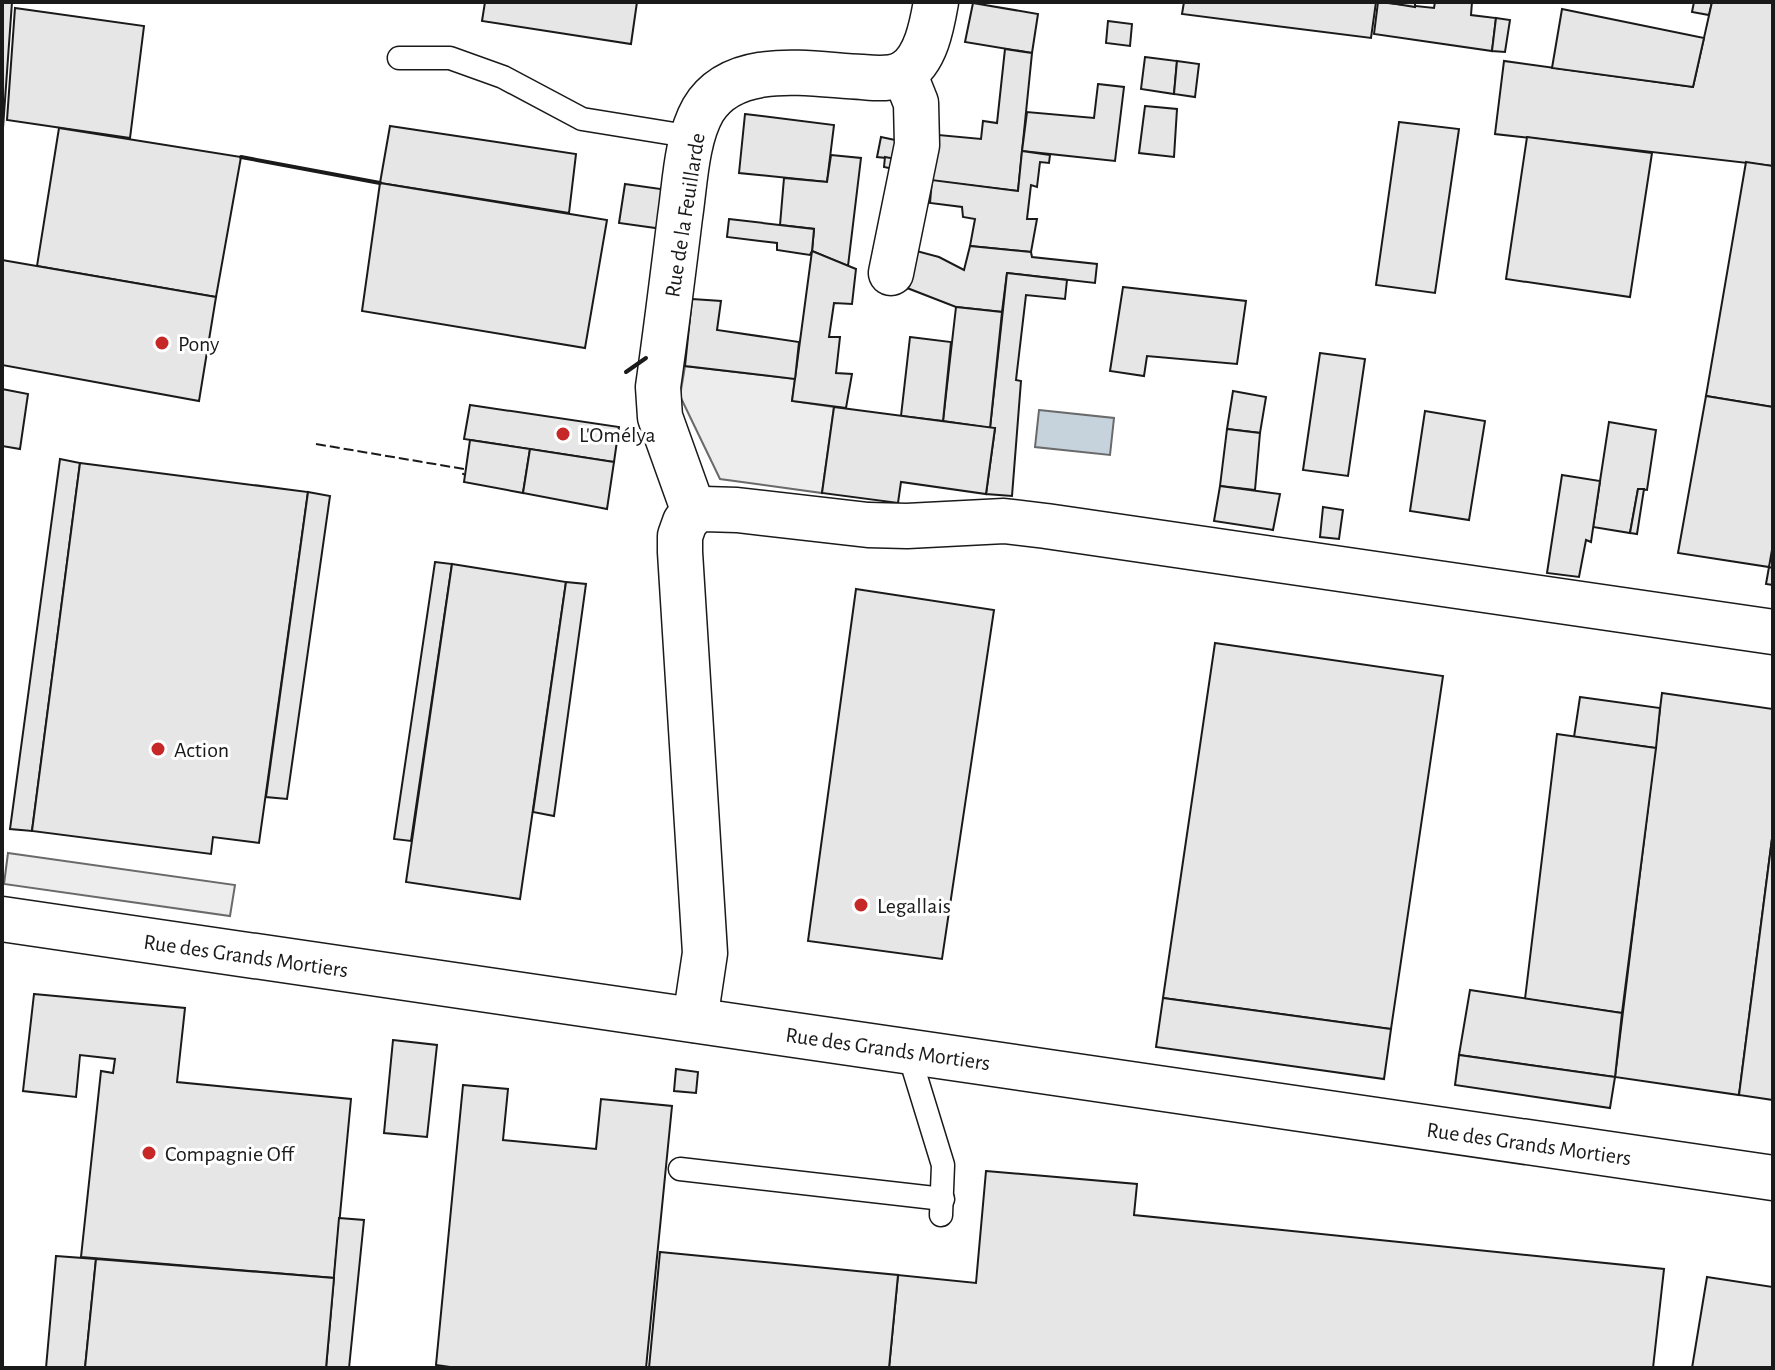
<svg xmlns="http://www.w3.org/2000/svg" width="1775" height="1370" font-family="'Alegreya Sans',sans-serif">
<rect width="100%" height="100%" fill="#fff"/>
<g fill="#ededed" stroke="#6a6a6a" stroke-width="2">
<path d="M 685,366 L 795,379 L 792,401 L 834,407 L 822,493 L 720,479 L 680,396 Z"/>
<path d="M 8,853 L 235,885 L 230,916 L 4,884 Z"/>
</g>
<path fill="#c6d2dc" stroke="#6a6a6a" stroke-width="2" d="M 1039,410 L 1114,418 L 1110,455 L 1035,447 Z"/>
<g fill="#e6e6e6" stroke="#1a1a1a" stroke-width="2">
<path d="M 2,2 L 12,2 L 2,142 Z"/>
<path d="M 485,2 L 637,2 L 631,44 L 482,21 Z"/>
<path d="M 1184,2 L 1376,2 L 1371,38 L 1182,14 Z"/>
<path d="M 1378,2 L 1434,8 L 1435,2 L 1472,2 L 1471,15 L 1496,18 L 1492,51 L 1374,34 Z"/>
<path d="M 1384,2 L 1415,2 L 1415,7 Z"/>
<path d="M 1694,2 L 1712,2 L 1709,15 L 1692,12 Z"/>
<path d="M 1712,2 L 1773,2 L 1773,166 L 1495,134 L 1504,61 L 1693,87 Z"/>
<path d="M 973,3 L 1038,14 L 1032,53 L 965,42 Z"/>
<path d="M 15,8 L 144,26 L 130,138 L 7,120 Z"/>
<path d="M 1562,9 L 1704,38 L 1693,87 L 1552,68 Z"/>
<path d="M 1496,18 L 1510,20 L 1505,52 L 1492,51 Z"/>
<path d="M 1108,21 L 1132,24 L 1130,46 L 1106,43 Z"/>
<path d="M 1005,49 L 1032,53 L 1018,191 L 924,180 L 928,134 L 981,139 L 983,121 L 997,123 Z"/>
<path d="M 1145,57 L 1177,61 L 1174,94 L 1141,89 Z"/>
<path d="M 1177,61 L 1199,64 L 1195,97 L 1174,94 Z"/>
<path d="M 1098,84 L 1124,87 L 1115,161 L 1022,151 L 1027,112 L 1094,118 Z"/>
<path d="M 1145,106 L 1177,109 L 1174,157 L 1139,153 Z"/>
<path d="M 745,114 L 834,125 L 827,182 L 739,173 Z"/>
<path d="M 1399,122 L 1459,129 L 1435,293 L 1376,285 Z"/>
<path d="M 390,126 L 576,154 L 569,213 L 380,183 Z"/>
<path d="M 59,128 L 241,157 L 216,297 L 37,266 Z"/>
<path d="M 881,137 L 900,141 L 896,159 L 877,157 Z"/>
<path d="M 1527,137 L 1652,153 L 1630,297 L 1506,279 Z"/>
<path d="M 1022,151 L 1050,155 L 1049,163 L 1040,162 L 1037,187 L 1031,185 L 1027,219 L 1037,219 L 1031,252 L 970,246 L 975,219 L 963,217 L 962,207 L 930,203 L 932,180 L 1018,191 Z"/>
<path d="M 831,155 L 861,158 L 848,266 L 812,251 L 814,229 L 780,225 L 784,178 L 827,182 Z"/>
<path d="M 885,157 L 896,159 L 894,169 L 884,167 Z"/>
<path d="M 1746,162 L 1773,166 L 1773,407 L 1706,396 Z"/>
<path d="M 380,183 L 607,220 L 585,348 L 362,311 Z"/>
<path d="M 625,184 L 675,191 L 670,230 L 619,223 Z"/>
<path d="M 729,219 L 814,229 L 812,251 L 810,255 L 777,250 L 777,243 L 727,237 Z"/>
<path d="M 970,246 L 1031,252 L 1032,257 L 1097,264 L 1095,283 L 1007,273 L 1002,312 L 956,307 L 902,286 L 909,249 L 939,257 L 964,270 Z"/>
<path d="M 812,251 L 856,269 L 852,304 L 834,303 L 829,337 L 840,337 L 836,373 L 852,374 L 846,408 L 792,401 Z"/>
<path d="M 2,260 L 216,297 L 199,401 L 2,365 Z"/>
<path d="M 1007,273 L 1067,280 L 1065,299 L 1026,295 L 1016,380 L 1021,381 L 1012,496 L 986,494 L 995,428 L 990,428 Z"/>
<path d="M 1123,287 L 1246,301 L 1237,364 L 1147,356 L 1144,376 L 1110,371 Z"/>
<path d="M 692,299 L 721,301 L 717,330 L 799,342 L 795,379 L 685,366 Z"/>
<path d="M 956,307 L 1002,312 L 990,428 L 943,421 Z"/>
<path d="M 910,337 L 951,342 L 943,421 L 901,416 Z"/>
<path d="M 1320,353 L 1365,359 L 1348,476 L 1303,470 Z"/>
<path d="M 2,389 L 28,394 L 20,449 L 2,446 Z"/>
<path d="M 1233,391 L 1266,397 L 1260,433 L 1227,429 Z"/>
<path d="M 1706,396 L 1773,407 L 1773,544 L 1769,567 L 1678,553 Z"/>
<path d="M 470,405 L 619,427 L 614,462 L 464,439 Z"/>
<path d="M 834,407 L 995,428 L 986,494 L 901,482 L 898,503 L 822,493 Z"/>
<path d="M 1425,411 L 1485,421 L 1469,520 L 1410,511 Z"/>
<path d="M 1609,422 L 1656,430 L 1647,490 L 1638,489 L 1630,533 L 1593,527 Z"/>
<path d="M 1227,429 L 1260,433 L 1255,490 L 1220,486 Z"/>
<path d="M 470,440 L 530,449 L 523,493 L 464,482 Z"/>
<path d="M 530,449 L 614,462 L 607,509 L 523,493 Z"/>
<path d="M 60,459 L 80,463 L 32,831 L 10,829 Z"/>
<path d="M 80,463 L 308,492 L 259,843 L 213,837 L 211,854 L 32,831 Z"/>
<path d="M 1562,475 L 1600,481 L 1591,542 L 1586,540 L 1579,577 L 1547,573 Z"/>
<path d="M 1220,486 L 1280,494 L 1273,530 L 1214,521 Z"/>
<path d="M 1638,489 L 1644,489 L 1637,534 L 1630,533 Z"/>
<path d="M 308,492 L 330,496 L 287,799 L 266,797 Z"/>
<path d="M 1323,507 L 1343,510 L 1339,539 L 1320,537 Z"/>
<path d="M 435,562 L 452,564 L 411,841 L 394,839 Z"/>
<path d="M 452,564 L 566,582 L 520,899 L 406,882 Z"/>
<path d="M 1769,567 L 1773,568 L 1773,585 L 1766,584 Z"/>
<path d="M 566,582 L 586,584 L 554,816 L 533,812 Z"/>
<path d="M 856,589 L 994,610 L 942,959 L 808,941 Z"/>
<path d="M 1215,643 L 1443,676 L 1391,1029 L 1163,998 Z"/>
<path d="M 1662,693 L 1773,709 L 1773,831 L 1739,1095 L 1615,1077 Z"/>
<path d="M 1580,697 L 1660,708 L 1656,748 L 1574,737 Z"/>
<path d="M 1557,734 L 1656,748 L 1622,1013 L 1525,999 Z"/>
<path d="M 1773,831 L 1773,1100 L 1739,1095 Z"/>
<path d="M 1470,990 L 1622,1013 L 1615,1077 L 1459,1055 Z"/>
<path d="M 34,994 L 185,1008 L 177,1082 L 351,1099 L 334,1278 L 81,1257 L 101,1071 L 113,1073 L 115,1059 L 80,1055 L 76,1097 L 23,1091 Z"/>
<path d="M 1163,998 L 1391,1029 L 1384,1079 L 1156,1047 Z"/>
<path d="M 393,1040 L 437,1045 L 427,1137 L 384,1133 Z"/>
<path d="M 1459,1055 L 1615,1077 L 1610,1108 L 1455,1085 Z"/>
<path d="M 676,1069 L 698,1072 L 696,1093 L 674,1091 Z"/>
<path d="M 463,1085 L 508,1089 L 503,1140 L 596,1149 L 601,1099 L 672,1106 L 646,1368 L 457,1368 L 436,1365 Z"/>
<path d="M 986,1171 L 1137,1184 L 1134,1215 L 1664,1269 L 1653,1368 L 889,1368 L 898,1275 L 976,1283 Z"/>
<path d="M 339,1218 L 364,1220 L 349,1368 L 326,1368 Z"/>
<path d="M 660,1252 L 898,1275 L 889,1368 L 649,1368 Z"/>
<path d="M 56,1256 L 96,1259 L 85,1368 L 46,1368 Z"/>
<path d="M 96,1259 L 334,1278 L 326,1368 L 85,1368 Z"/>
<path d="M 1707,1277 L 1773,1287 L 1773,1368 L 1692,1368 Z"/>
</g>
<g fill="none" stroke-linecap="round" stroke-linejoin="round">
<defs>
<g id="lane">
<path d="M 399,58 L 450,58 L 503,77 L 582,119 L 693,137"/>
<path d="M 908,1051 L 943,1165 L 941,1215"/>
<path d="M 680,1169 L 943,1199"/>
</g>
<g id="street">
<path d="M 891,273 L 917,145 L 916,103 L 904,73"/>
<path d="M 694,512 L 660,417 L 658,387 C 666,331 673,274 680,217 C 685,184 686,140 703,110 C 734,58 812,75 862,77 C 875,78 892,80 904,73 C 926,60 932,25 936,2"/>
<path d="M 2,919 L 1773,1178"/>
<path d="M 695,1020 L 705,953 L 680,552 L 680,536 L 685,522 L 694,512 L 704,509 L 737,510 L 868,525 L 907,526 L 1004,521 L 1046,526 L 1773,632"/>
</g>
</defs>
<use href="#lane" stroke="#1a1a1a" stroke-width="25"/>
<use href="#street" stroke="#1a1a1a" stroke-width="47"/>
<use href="#lane" stroke="#fff" stroke-width="22"/>
<use href="#street" stroke="#fff" stroke-width="44"/>
<path stroke="#1a1a1a" stroke-width="2" stroke-dasharray="10 4" stroke-linecap="butt" d="M 316,444 L 464,469 L 463,475"/>
<g stroke="#1a1a1a" stroke-width="4">
<path d="M 241,157 L 380,183"/>
<path d="M 626,372 L 646,358"/>
</g>
</g>
<g fill="#c62828" stroke="#fff" stroke-width="3">
<circle cx="162" cy="343" r="8"/>
<circle cx="563" cy="434" r="8"/>
<circle cx="158" cy="749" r="8"/>
<circle cx="861" cy="905" r="8"/>
<circle cx="149" cy="1153" r="8"/>
</g>
<g text-anchor="middle" stroke-width="6" stroke-linejoin="round" paint-order="stroke">
<g font-size="22" fill="#1a1a1a" stroke="#fff">
<text transform="translate(684 215) rotate(-81)" y="8">Rue de la Feuillarde</text>
<text transform="translate(246 955) rotate(8)" y="8">Rue des Grands Mortiers</text>
<text transform="translate(888 1048) rotate(8)" y="8">Rue des Grands Mortiers</text>
<text transform="translate(1529 1143) rotate(8)" y="8">Rue des Grands Mortiers</text>
</g>
<g font-size="22" fill="#1a1a1a" stroke="#fff" text-anchor="start">
<text x="178" y="351">Pony</text>
<text x="579" y="442">L'Omélya</text>
<text x="174" y="757">Action</text>
<text x="877" y="913">Legallais</text>
<text x="165" y="1161">Compagnie Off</text>
</g>
</g>
<rect width="1775" height="1370" fill="none" stroke="#1a1a1a" stroke-width="8"/>
</svg>
